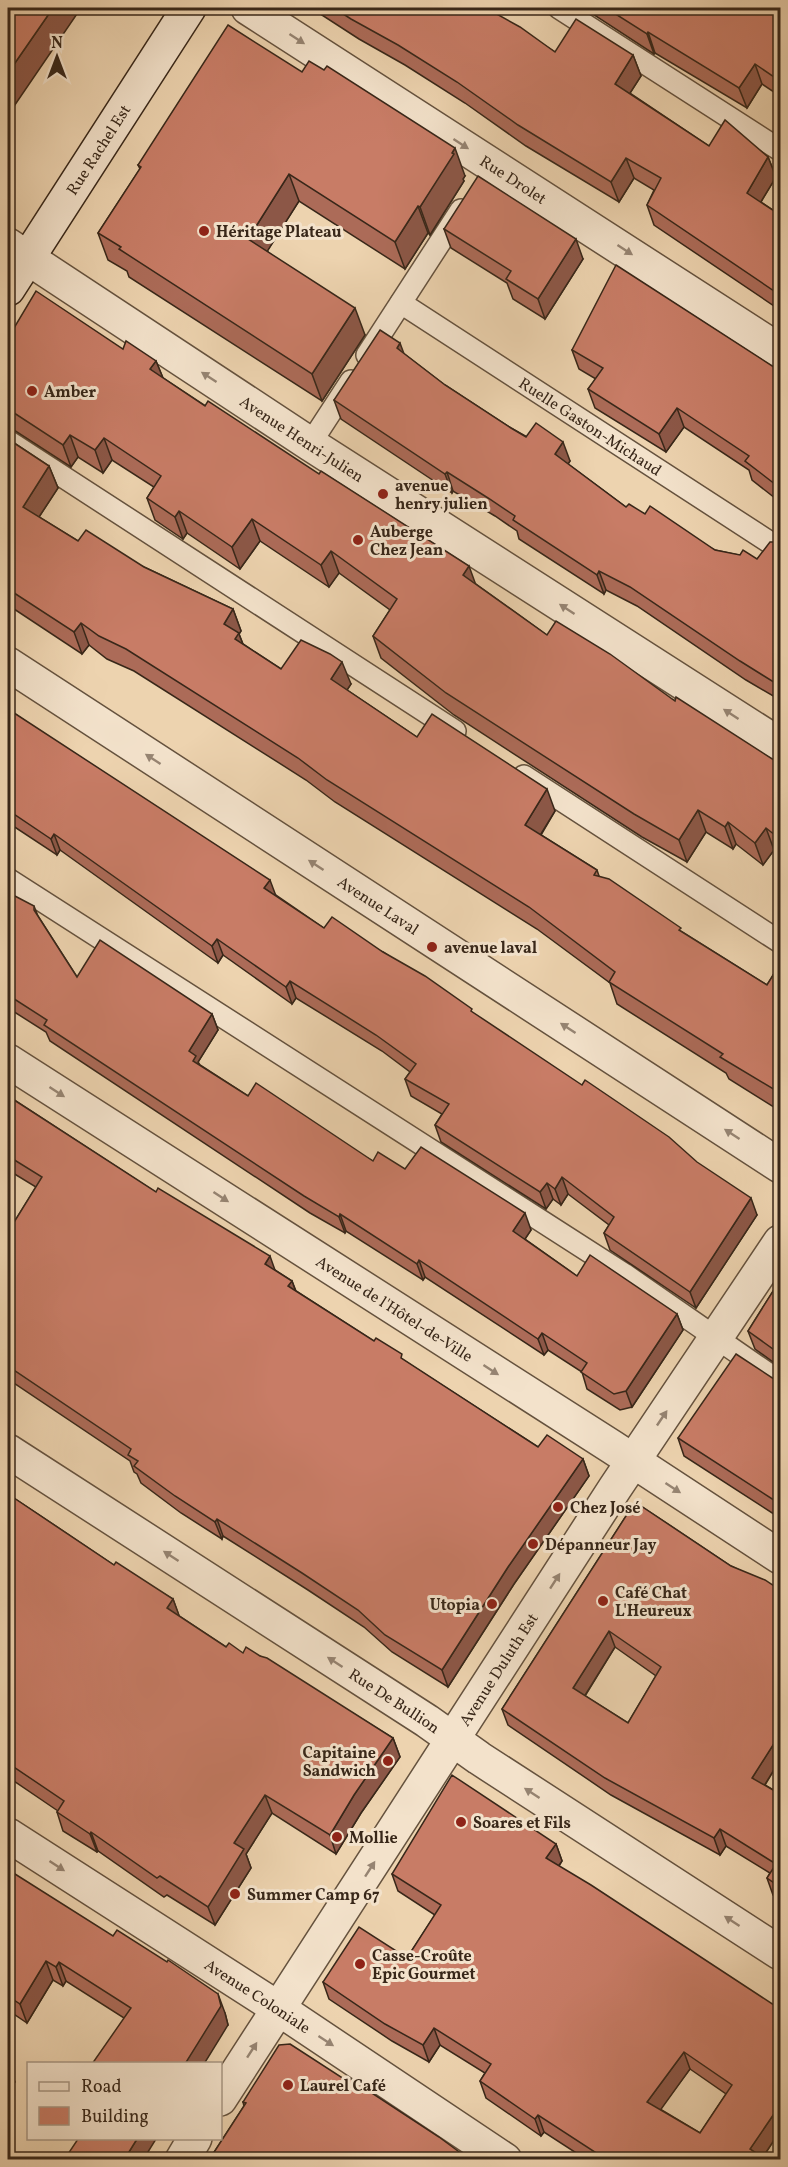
<svg xmlns="http://www.w3.org/2000/svg" width="788" height="2167" font-family="Vollkorn,serif">
<rect width="100%" height="100%" fill="#edd3af"/>
<filter id="stains"><feTurbulence type="fractalNoise" baseFrequency=".00333" numOctaves="4"/><feColorMatrix values="0 0 0 0 .2 0 0 0 0 .09 0 0 0 0 .02 0 0 0 .5 -.17"/></filter>
<radialGradient id="worn" r=".72"><stop offset=".6" stop-color="#630" stop-opacity="0"/><stop offset="1" stop-color="#630" stop-opacity=".3"/></radialGradient>
<g fill="none" stroke-linecap="round" stroke-linejoin="round">
<defs>
<g id="service">
<path d="M 559,8 L 780,150"/>
<path id="s1" d="M 401,303 L 780,549"/>
<path d="M 367,355 L 461,210"/>
<path d="M 8,441 L 455,731"/>
<path d="M 310,444 L 351,381"/>
<path d="M 524,776 L 780,942"/>
<path d="M 8,879 L 624,1274 L 780,1382"/>
</g>
<g id="minor">
<path id="s2" d="M 248,8 L 780,351"/>
<path id="s3" d="M 8,245 L 310,444 L 780,745"/>
<path id="s4" d="M 8,664 L 780,1166"/>
<path id="s5" d="M 8,1061 L 612,1447 L 780,1557"/>
<path id="s6" d="M 8,1451 L 427,1721 L 479,1758 L 780,1953"/>
<path id="s7" d="M 8,1835 L 279,2009 L 505,2160"/>
<path id="s8" d="M 220,2099 L 615,1488 L 780,1242"/>
<path d="M 182,2160 L 195,2138"/>
</g>
<g id="secondary">
<path id="s9" d="M 8,289 L 189,8"/>
</g>
</defs>
<use href="#service" stroke="#65523e" stroke-width="24"/>
<use href="#minor" stroke="#65523e" stroke-width="36"/>
<use href="#secondary" stroke="#382719" stroke-width="36"/>
<use href="#service" stroke="#f3e2cb" stroke-width="21"/>
<use href="#minor" stroke="#f3e2cb" stroke-width="33"/>
<use href="#secondary" stroke="#f3e2cb" stroke-width="33"/>
</g>
<g fill="#ac6b58" stroke="#382719" stroke-width="1.5" fill-rule="evenodd">
<path d="M 311,8 L 486,8 L 555,52 L 633,55 L 641,76 L 630,93 L 709,146 L 768,157 L 776,177 L 761,202 L 780,215 L 780,310 L 654,225 L 647,205 L 654,190 L 634,178 L 619,202 L 526,146 L 465,103 L 405,65 L 359,39 Z"/>
<path d="M 584,8 L 780,8 L 780,96 L 762,84 L 747,108 L 655,53 L 654,54 L 585,9 Z"/>
<path d="M 138,165 L 465,176 L 463,179 L 464,181 L 430,235 L 428,233 L 405,269 L 299,201 L 267,251 L 365,335 L 322,401 L 129,277 L 127,271 L 108,260 L 98,233 L 140,169 Z"/>
<path d="M 444,229 L 583,259 L 545,319 L 513,299 L 507,283 L 451,248 Z"/>
<path d="M 8,338 L 123,349 L 156,361 L 163,378 L 476,584 L 547,635 L 675,701 L 780,764 L 780,855 L 774,850 L 763,865 L 736,844 L 733,849 L 706,832 L 687,862 L 642,837 L 454,715 L 381,658 L 373,636 L 390,610 L 339,573 L 329,587 L 260,541 L 240,569 L 187,533 L 183,539 L 155,520 L 147,498 L 154,487 L 112,460 L 103,473 L 78,457 L 71,467 L 14,430 L 8,430 Z"/>
<path d="M 572,350 L 780,371 L 780,502 L 752,480 L 749,470 L 684,427 L 666,452 L 595,408 L 588,389 L 596,379 L 579,369 Z"/>
<path d="M 403,353 L 445,385 L 511,428 L 570,461 L 568,464 L 626,507 L 645,514 L 715,550 L 757,559 L 780,540 L 780,700 L 746,680 L 637,606 L 606,590 L 604,594 L 519,539 L 517,531 L 495,516 L 453,491 L 452,493 L 341,419 L 334,400 Z"/>
<path d="M 8,439 L 49,466 L 58,488 L 39,517 L 78,541 L 144,567 L 233,609 L 241,631 L 239,634 L 243,644 L 281,669 L 351,684 L 347,690 L 417,737 L 555,811 L 541,835 L 597,870 L 599,876 L 682,932 L 767,985 L 780,964 L 780,1111 L 729,1079 L 726,1073 L 617,1004 L 610,983 L 537,929 L 335,802 L 306,780 L 134,671 L 107,659 L 89,645 L 82,654 L 8,605 Z"/>
<path d="M 8,709 L 276,895 L 324,928 L 383,952 L 474,1014 L 757,1215 L 696,1308 L 610,1250 L 604,1233 L 609,1225 L 568,1194 L 561,1205 L 553,1199 L 546,1209 L 441,1142 L 435,1125 L 442,1114 L 411,1096 L 405,1079 L 410,1072 L 382,1051 L 296,998 L 292,1004 L 223,955 L 218,963 L 60,850 L 57,855 L 10,824 L 8,817 Z"/>
<path d="M 8,898 L 34,906 L 38,916 L 77,977 L 212,1014 L 218,1030 L 198,1062 L 200,1065 L 248,1096 L 373,1161 L 405,1169 L 531,1230 L 525,1239 L 577,1276 L 677,1314 L 683,1330 L 632,1407 L 620,1410 L 587,1389 L 582,1372 L 548,1350 L 544,1355 L 425,1277 L 423,1280 L 346,1231 L 345,1233 L 310,1213 L 50,1041 L 46,1032 L 8,1008 Z"/>
<path d="M 8,1096 L 292,1281 L 296,1291 L 538,1447 L 583,1459 L 589,1476 L 514,1584 L 448,1687 L 392,1652 L 364,1627 L 308,1590 L 223,1536 L 222,1539 L 181,1513 L 141,1483 L 137,1474 L 134,1472 L 130,1461 L 8,1379 L 8,1232 L 36,1187 L 8,1170 Z"/>
<path d="M 780,1280 L 780,1367 L 755,1349 L 748,1331 Z"/>
<path d="M 780,1383 L 780,1518 L 684,1456 L 678,1438 Z"/>
<path d="M 8,1494 L 114,1565 L 173,1599 L 179,1616 L 226,1647 L 243,1653 L 260,1656 L 393,1738 L 400,1757 L 361,1813 L 336,1854 L 272,1813 L 246,1854 L 251,1868 L 215,1925 L 167,1895 L 164,1897 L 98,1851 L 97,1852 L 63,1831 L 57,1812 L 58,1811 L 8,1777 Z"/>
<path d="M 635,1502 L 731,1566 L 780,1590 L 780,1760 L 765,1785 L 780,1794 L 780,1900 L 773,1895 L 767,1878 L 770,1873 L 726,1846 L 720,1855 L 611,1795 L 508,1725 L 502,1709 ZM 615,1647 L 656,1676 L 628,1723 L 585,1696 Z"/>
<path d="M 556,1844 L 562,1861 L 559,1866 L 780,2131 L 763,2157 L 767,2160 L 587,2160 L 544,2132 L 541,2136 L 486,2098 L 480,2081 L 485,2073 L 440,2045 L 429,2062 L 392,2041 L 329,1999 L 323,1982 L 407,1958 L 435,1915 L 398,1891 L 392,1874 ZM 690,2069 L 726,2094 L 700,2133 L 660,2109 Z"/>
<path d="M 8,1884 L 225,2013 L 228,2025 L 124,2018 L 66,1981 L 63,1986 L 53,1980 L 27,2023 L 8,2010 Z"/>
<path d="M 243,2102 L 470,2160 L 209,2160 L 244,2106 Z"/>
</g>
<g fill="#8c5747" stroke="#382719" stroke-width="1.5">
<path d="M 53,8 L 81,8 L 8,115 L 8,73 Z"/>
<path d="M 648,32 L 655,53 L 654,54 L 647,34 Z"/>
<path d="M 633,55 L 641,76 L 623,104 L 615,84 Z"/>
<path d="M 755,64 L 762,84 L 747,108 L 739,88 Z"/>
<path d="M 455,148 L 465,176 L 463,179 L 464,181 L 430,235 L 420,207 Z"/>
<path d="M 768,157 L 776,177 L 754,213 L 747,193 Z"/>
<path d="M 626,158 L 634,178 L 619,202 L 611,182 Z"/>
<path d="M 289,174 L 299,201 L 258,266 L 248,239 Z"/>
<path d="M 418,206 L 428,233 L 405,269 L 395,242 Z"/>
<path d="M 576,239 L 583,259 L 545,319 L 538,299 Z"/>
<path d="M 355,308 L 365,335 L 322,401 L 312,374 Z"/>
<path d="M 400,343 L 407,362 L 397,348 Z"/>
<path d="M 156,361 L 165,383 L 150,369 Z"/>
<path d="M 677,408 L 684,427 L 666,452 L 659,434 Z"/>
<path d="M 70,435 L 78,457 L 71,467 L 63,445 Z"/>
<path d="M 104,438 L 112,460 L 103,473 L 95,450 Z"/>
<path d="M 563,442 L 570,461 L 562,473 L 555,454 Z"/>
<path d="M 49,466 L 58,488 L 31,529 L 23,507 Z"/>
<path d="M 447,472 L 453,491 L 452,493 L 445,474 Z"/>
<path d="M 179,511 L 187,533 L 183,539 L 175,517 Z"/>
<path d="M 252,519 L 260,541 L 240,569 L 232,547 Z"/>
<path d="M 331,551 L 339,573 L 329,587 L 321,565 Z"/>
<path d="M 469,566 L 477,588 L 463,575 Z"/>
<path d="M 599,571 L 606,590 L 604,594 L 597,575 Z"/>
<path d="M 233,609 L 241,631 L 239,634 L 247,655 L 224,624 Z"/>
<path d="M 81,623 L 89,645 L 82,654 L 74,632 Z"/>
<path d="M 342,662 L 351,684 L 339,702 L 331,679 Z"/>
<path d="M 547,789 L 555,811 L 533,847 L 525,825 Z"/>
<path d="M 698,810 L 706,832 L 687,862 L 679,840 Z"/>
<path d="M 728,822 L 736,844 L 733,849 L 725,827 Z"/>
<path d="M 766,828 L 774,850 L 763,865 L 755,843 Z"/>
<path d="M 54,834 L 60,850 L 57,855 L 51,839 Z"/>
<path d="M 270,880 L 276,896 L 264,888 Z"/>
<path d="M 217,939 L 223,955 L 218,963 L 212,946 Z"/>
<path d="M 290,981 L 296,998 L 292,1004 L 286,987 Z"/>
<path d="M 212,1014 L 218,1030 L 198,1062 L 202,1073 L 199,1078 L 189,1051 Z"/>
<path d="M 562,1177 L 568,1194 L 561,1205 L 555,1189 Z"/>
<path d="M 547,1183 L 553,1199 L 546,1209 L 540,1192 Z"/>
<path d="M 751,1198 L 757,1215 L 696,1308 L 690,1292 Z"/>
<path d="M 525,1213 L 531,1230 L 519,1248 L 513,1231 Z"/>
<path d="M 340,1214 L 346,1231 L 345,1233 L 339,1217 Z"/>
<path d="M 270,1256 L 276,1273 L 265,1264 Z"/>
<path d="M 419,1260 L 425,1277 L 423,1280 L 417,1264 Z"/>
<path d="M 292,1281 L 298,1298 L 288,1286 Z"/>
<path d="M 677,1314 L 683,1330 L 632,1407 L 626,1391 Z"/>
<path d="M 542,1333 L 548,1350 L 544,1355 L 538,1339 Z"/>
<path d="M 583,1459 L 589,1476 L 514,1584 L 448,1687 L 442,1670 L 508,1567 Z"/>
<path d="M 217,1519 L 223,1536 L 222,1539 L 215,1522 Z"/>
<path d="M 173,1599 L 180,1618 L 167,1608 Z"/>
<path d="M 609,1631 L 615,1647 L 579,1705 L 573,1688 Z"/>
<path d="M 780,1734 L 780,1760 L 759,1794 L 752,1778 Z"/>
<path d="M 393,1738 L 400,1757 L 361,1813 L 336,1854 L 330,1835 L 354,1795 Z"/>
<path d="M 265,1795 L 272,1813 L 246,1854 L 251,1868 L 215,1925 L 208,1907 L 234,1843 Z"/>
<path d="M 720,1829 L 726,1846 L 720,1855 L 714,1838 Z"/>
<path d="M 91,1832 L 98,1851 L 97,1852 L 90,1834 Z"/>
<path d="M 556,1844 L 562,1861 L 552,1875 L 546,1858 Z"/>
<path d="M 46,1961 L 53,1980 L 27,2023 L 20,2004 Z"/>
<path d="M 59,1962 L 66,1981 L 63,1986 L 56,1967 Z"/>
<path d="M 218,1994 L 225,2013 L 228,2025 L 204,2064 L 185,2064 Z"/>
<path d="M 434,2028 L 440,2045 L 429,2062 L 423,2045 Z"/>
<path d="M 684,2052 L 690,2069 L 654,2119 L 647,2102 Z"/>
<path d="M 8,2064 L 15,2082 L 8,2093 Z"/>
<path d="M 780,2105 L 780,2131 L 761,2160 L 750,2149 Z"/>
<path d="M 538,2115 L 544,2132 L 541,2136 L 535,2119 Z"/>
<path d="M 137,2139 L 156,2139 L 143,2160 L 124,2160 Z"/>
</g>
<g fill="#c87c66" stroke="#382719" stroke-width="1.5" fill-rule="evenodd">
<path d="M 8,8 L 53,8 L 8,73 Z"/>
<path d="M 334,8 L 486,8 L 520,27 L 555,52 L 576,19 L 633,55 L 615,84 L 709,146 L 725,120 L 768,157 L 747,193 L 780,215 L 780,295 L 647,205 L 661,178 L 626,158 L 611,182 L 518,125 L 457,82 L 398,45 L 351,19 Z"/>
<path d="M 606,8 L 780,8 L 780,81 L 755,64 L 739,88 L 648,32 L 647,34 Z"/>
<path d="M 228,25 L 302,72 L 309,61 L 324,70 L 327,66 L 455,148 L 452,153 L 454,154 L 420,207 L 418,206 L 395,242 L 289,174 L 248,239 L 355,308 L 312,374 L 119,249 L 121,247 L 98,233 L 141,167 L 138,165 Z"/>
<path d="M 478,176 L 576,239 L 538,299 L 506,279 L 511,271 L 444,229 Z"/>
<path d="M 616,265 L 780,371 L 780,488 L 745,461 L 749,456 L 677,408 L 659,434 L 588,389 L 603,368 L 572,350 Z"/>
<path d="M 36,291 L 123,349 L 126,341 L 156,361 L 150,369 L 205,406 L 208,401 L 319,474 L 321,471 L 469,566 L 463,575 L 547,635 L 556,621 L 610,654 L 675,701 L 676,697 L 780,764 L 780,839 L 766,828 L 755,843 L 728,822 L 725,827 L 698,810 L 679,840 L 634,814 L 446,693 L 373,636 L 397,599 L 331,551 L 321,565 L 252,519 L 232,547 L 179,511 L 175,517 L 147,498 L 161,476 L 104,438 L 95,450 L 70,435 L 63,445 L 8,409 L 8,338 Z"/>
<path d="M 380,330 L 400,343 L 397,348 L 445,385 L 511,428 L 526,437 L 536,423 L 563,442 L 555,454 L 626,507 L 629,504 L 645,514 L 650,506 L 715,550 L 740,555 L 743,550 L 757,559 L 770,542 L 778,542 L 780,540 L 780,686 L 740,661 L 630,587 L 599,571 L 597,575 L 513,520 L 515,516 L 488,498 L 447,472 L 445,474 L 334,400 Z"/>
<path d="M 8,439 L 49,466 L 23,507 L 78,541 L 86,530 L 144,567 L 233,609 L 224,624 L 239,633 L 235,639 L 281,669 L 301,640 L 330,654 L 342,662 L 331,679 L 417,737 L 432,714 L 547,789 L 525,825 L 597,870 L 594,875 L 609,879 L 681,928 L 679,930 L 767,985 L 780,964 L 780,1093 L 720,1057 L 723,1054 L 609,982 L 615,972 L 529,907 L 327,780 L 298,758 L 126,649 L 99,636 L 81,623 L 74,632 L 8,589 Z"/>
<path d="M 8,709 L 270,880 L 264,888 L 324,928 L 332,917 L 383,952 L 425,976 L 472,1009 L 471,1011 L 582,1085 L 585,1080 L 669,1137 L 697,1162 L 751,1198 L 690,1292 L 604,1233 L 614,1217 L 562,1177 L 555,1189 L 547,1183 L 540,1192 L 435,1125 L 449,1104 L 405,1079 L 416,1064 L 376,1035 L 290,981 L 286,987 L 217,939 L 212,946 L 54,834 L 51,839 L 8,810 Z"/>
<path d="M 13,895 L 34,906 L 34,910 L 77,977 L 100,940 L 212,1014 L 189,1051 L 196,1056 L 193,1061 L 248,1096 L 256,1083 L 373,1161 L 378,1152 L 405,1169 L 421,1147 L 525,1213 L 513,1231 L 577,1276 L 590,1255 L 677,1314 L 626,1391 L 614,1394 L 581,1372 L 587,1363 L 542,1333 L 538,1339 L 419,1260 L 417,1264 L 340,1214 L 339,1217 L 304,1196 L 44,1025 L 47,1020 L 8,995 L 8,898 L 10,899 Z"/>
<path d="M 8,1096 L 156,1192 L 158,1188 L 270,1256 L 265,1264 L 292,1281 L 288,1286 L 374,1341 L 376,1338 L 402,1354 L 401,1358 L 538,1447 L 547,1435 L 583,1459 L 508,1567 L 442,1670 L 385,1635 L 358,1610 L 302,1573 L 217,1519 L 215,1522 L 175,1496 L 134,1466 L 138,1461 L 128,1455 L 131,1449 L 8,1366 L 8,1232 L 42,1177 L 8,1156 Z"/>
<path d="M 780,1280 L 780,1354 L 748,1331 Z"/>
<path d="M 736,1354 L 780,1383 L 780,1504 L 678,1438 Z"/>
<path d="M 8,1494 L 114,1565 L 116,1562 L 173,1599 L 167,1608 L 226,1647 L 229,1643 L 243,1653 L 246,1647 L 260,1656 L 267,1658 L 393,1738 L 354,1795 L 330,1835 L 265,1795 L 234,1843 L 244,1849 L 208,1907 L 160,1876 L 157,1878 L 91,1832 L 90,1834 L 57,1812 L 64,1801 L 8,1763 Z"/>
<path d="M 635,1502 L 731,1566 L 765,1580 L 780,1590 L 780,1734 L 752,1778 L 780,1794 L 780,1887 L 767,1878 L 776,1864 L 720,1829 L 714,1838 L 605,1778 L 502,1709 ZM 609,1631 L 661,1667 L 628,1723 L 573,1688 Z"/>
<path d="M 452,1775 L 556,1844 L 546,1858 L 591,1885 L 780,2009 L 780,2105 L 750,2149 L 767,2160 L 607,2160 L 538,2115 L 535,2119 L 480,2081 L 491,2064 L 434,2028 L 423,2045 L 385,2024 L 323,1982 L 359,1927 L 407,1958 L 441,1905 L 392,1874 ZM 684,2052 L 732,2085 L 700,2133 L 647,2102 Z"/>
<path d="M 15,1874 L 113,1936 L 117,1930 L 167,1962 L 168,1960 L 218,1994 L 221,2006 L 185,2064 L 92,2064 L 131,2008 L 59,1962 L 56,1967 L 46,1961 L 20,2004 L 8,1996 L 8,1884 Z"/>
<path d="M 290,2044 L 347,2081 L 349,2078 L 439,2137 L 470,2160 L 355,2160 L 348,2155 L 344,2160 L 209,2160 L 246,2103 L 243,2102 L 279,2045 Z"/>
<path d="M 78,2139 L 137,2139 L 124,2160 L 64,2160 Z"/>
</g>
<defs><path id="oneway-solid" d="M-6-.8H1V-3.2L6.5 0L1 3.2V.8H-6Z" transform="scale(1.5)"/></defs>
<g fill="#968472">
<use href="#oneway-solid" transform="translate(297 39) rotate(33)"/>
<use href="#oneway-solid" transform="translate(461 144) rotate(33)"/>
<use href="#oneway-solid" transform="translate(625 250) rotate(33)"/>
<use href="#oneway-solid" transform="translate(209 377) rotate(-147)"/>
<use href="#oneway-solid" transform="translate(567 609) rotate(-147)"/>
<use href="#oneway-solid" transform="translate(731 714) rotate(-147)"/>
<use href="#oneway-solid" transform="translate(153 759) rotate(-147)"/>
<use href="#oneway-solid" transform="translate(316 865) rotate(-147)"/>
<use href="#oneway-solid" transform="translate(568 1028) rotate(-147)"/>
<use href="#oneway-solid" transform="translate(57 1092) rotate(33)"/>
<use href="#oneway-solid" transform="translate(732 1134) rotate(-147)"/>
<use href="#oneway-solid" transform="translate(221 1197) rotate(33)"/>
<use href="#oneway-solid" transform="translate(491 1370) rotate(33)"/>
<use href="#oneway-solid" transform="translate(662 1418) rotate(-56)"/>
<use href="#oneway-solid" transform="translate(673 1488) rotate(33)"/>
<use href="#oneway-solid" transform="translate(171 1556) rotate(-147)"/>
<use href="#oneway-solid" transform="translate(555 1581) rotate(-57)"/>
<use href="#oneway-solid" transform="translate(335 1662) rotate(-147)"/>
<use href="#oneway-solid" transform="translate(532 1793) rotate(-147)"/>
<use href="#oneway-solid" transform="translate(57 1866) rotate(33)"/>
<use href="#oneway-solid" transform="translate(370 1869) rotate(-57)"/>
<use href="#oneway-solid" transform="translate(732 1921) rotate(-147)"/>
<use href="#oneway-solid" transform="translate(326 2041) rotate(33)"/>
<use href="#oneway-solid" transform="translate(252 2050) rotate(-57)"/>
</g>
<g fill="#8f2418" stroke="#f3e2cb" stroke-width="2">
<circle cx="204" cy="231" r="6"/>
<circle cx="32" cy="391" r="6"/>
<circle cx="383" cy="494" r="6"/>
<circle cx="358" cy="540" r="6"/>
<circle cx="432" cy="947" r="6"/>
<circle cx="558" cy="1507" r="6"/>
<circle cx="533" cy="1544" r="6"/>
<circle cx="603" cy="1601" r="6"/>
<circle cx="492" cy="1604" r="6"/>
<circle cx="388" cy="1761" r="6"/>
<circle cx="461" cy="1822" r="6"/>
<circle cx="337" cy="1837" r="6"/>
<circle cx="235" cy="1894" r="6"/>
<circle cx="360" cy="1964" r="6"/>
<circle cx="288" cy="2085" r="6"/>
</g>
<g text-anchor="middle" stroke-width="6" stroke-linejoin="round" paint-order="stroke">
<g font-size="16" fill="#382719" stroke="#f3e2cb">
<text dy="6" stroke="none"><textPath href="#s9" startOffset="166">Rue Rachel Est</textPath></text>
<text dy="6" stroke="none"><textPath href="#s2" startOffset="316">Rue Drolet</textPath></text>
<text dy="6" stroke="none"><textPath href="#s1" startOffset="226">Ruelle Gaston-Michaud</textPath></text>
<text dy="6" stroke="none"><textPath href="#s3" startOffset="352">Avenue Henri-Julien</textPath></text>
<text dy="6" stroke="none"><textPath href="#s4" startOffset="442">Avenue Laval</textPath></text>
<text dy="6" stroke="none"><textPath href="#s5" startOffset="459">Avenue de l'Hôtel-de-Ville</textPath></text>
<text dy="6" stroke="none"><textPath href="#s8" startOffset="512">Avenue Duluth Est</textPath></text>
<text dy="6" stroke="none"><textPath href="#s6" startOffset="460">Rue De Bullion</textPath></text>
<text dy="6" stroke="none"><textPath href="#s7" startOffset="297">Avenue Coloniale</textPath></text>
</g>
<g font-size="16" font-weight="bold" fill="#382719" stroke="#f3e2cb" text-anchor="start">
<text x="216" y="237">Héritage Plateau</text>
<text x="44" y="397">Amber</text>
<text x="395" y="491">avenue<tspan x="395" dy="18">henry julien</tspan></text>
<text x="370" y="537">Auberge<tspan x="370" dy="18">Chez Jean</tspan></text>
<text x="444" y="953">avenue laval</text>
<text x="570" y="1513">Chez José</text>
<text x="545" y="1550">Dépanneur Jay</text>
<text x="615" y="1598">Café Chat<tspan x="615" dy="18">L'Heureux</tspan></text>
<text x="480" y="1610" text-anchor="end">Utopia</text>
<text x="376" y="1758" text-anchor="end">Capitaine<tspan x="376" dy="18">Sandwich</tspan></text>
<text x="473" y="1828">Soares et Fils</text>
<text x="349" y="1843">Mollie</text>
<text x="247" y="1900">Summer Camp 67</text>
<text x="372" y="1961">Casse-Croûte<tspan x="372" dy="18">Epic Gourmet</tspan></text>
<text x="300" y="2091">Laurel Café</text>
</g>
</g>
<rect width="788" height="2167" fill="none" stroke="#edd3af" stroke-width="30"/>
<rect x="9" y="9" width="770" height="2149" fill="none" stroke="#382719" stroke-width="3"/>
<rect x="15" y="15" width="758" height="2137" fill="none" stroke="#382719" stroke-width="1.5"/>
<rect x="27" y="2062" width="195" height="78" fill="#f3e2cb" stroke="#a89784" stroke-width="1.5"/>
<rect x="39" y="2082" width="30" height="9" fill="#f3e2cb" stroke="#a89784" stroke-width="1.5"/>
<text x="81" y="2092" font-size="18" fill="#382719">Road</text>
<rect x="39" y="2107" width="30" height="18" fill="#c87c66" stroke="#a89784" stroke-width="1.5"/>
<text x="81" y="2122" font-size="18" fill="#382719">Building</text>
<g transform="translate(57 57)" stroke="#f3e2cb" stroke-width="4.5" paint-order="stroke">
<path d="M0-4.5L10 22L0 15L-10 22Z" fill="#382719"/>
<text y="-9" font-size="16" font-weight="bold" text-anchor="middle" fill="#382719">N</text>
</g>
<rect width="100%" height="100%" filter="url(#stains)"/>
<rect width="100%" height="100%" fill="url(#worn)"/>
</svg>
